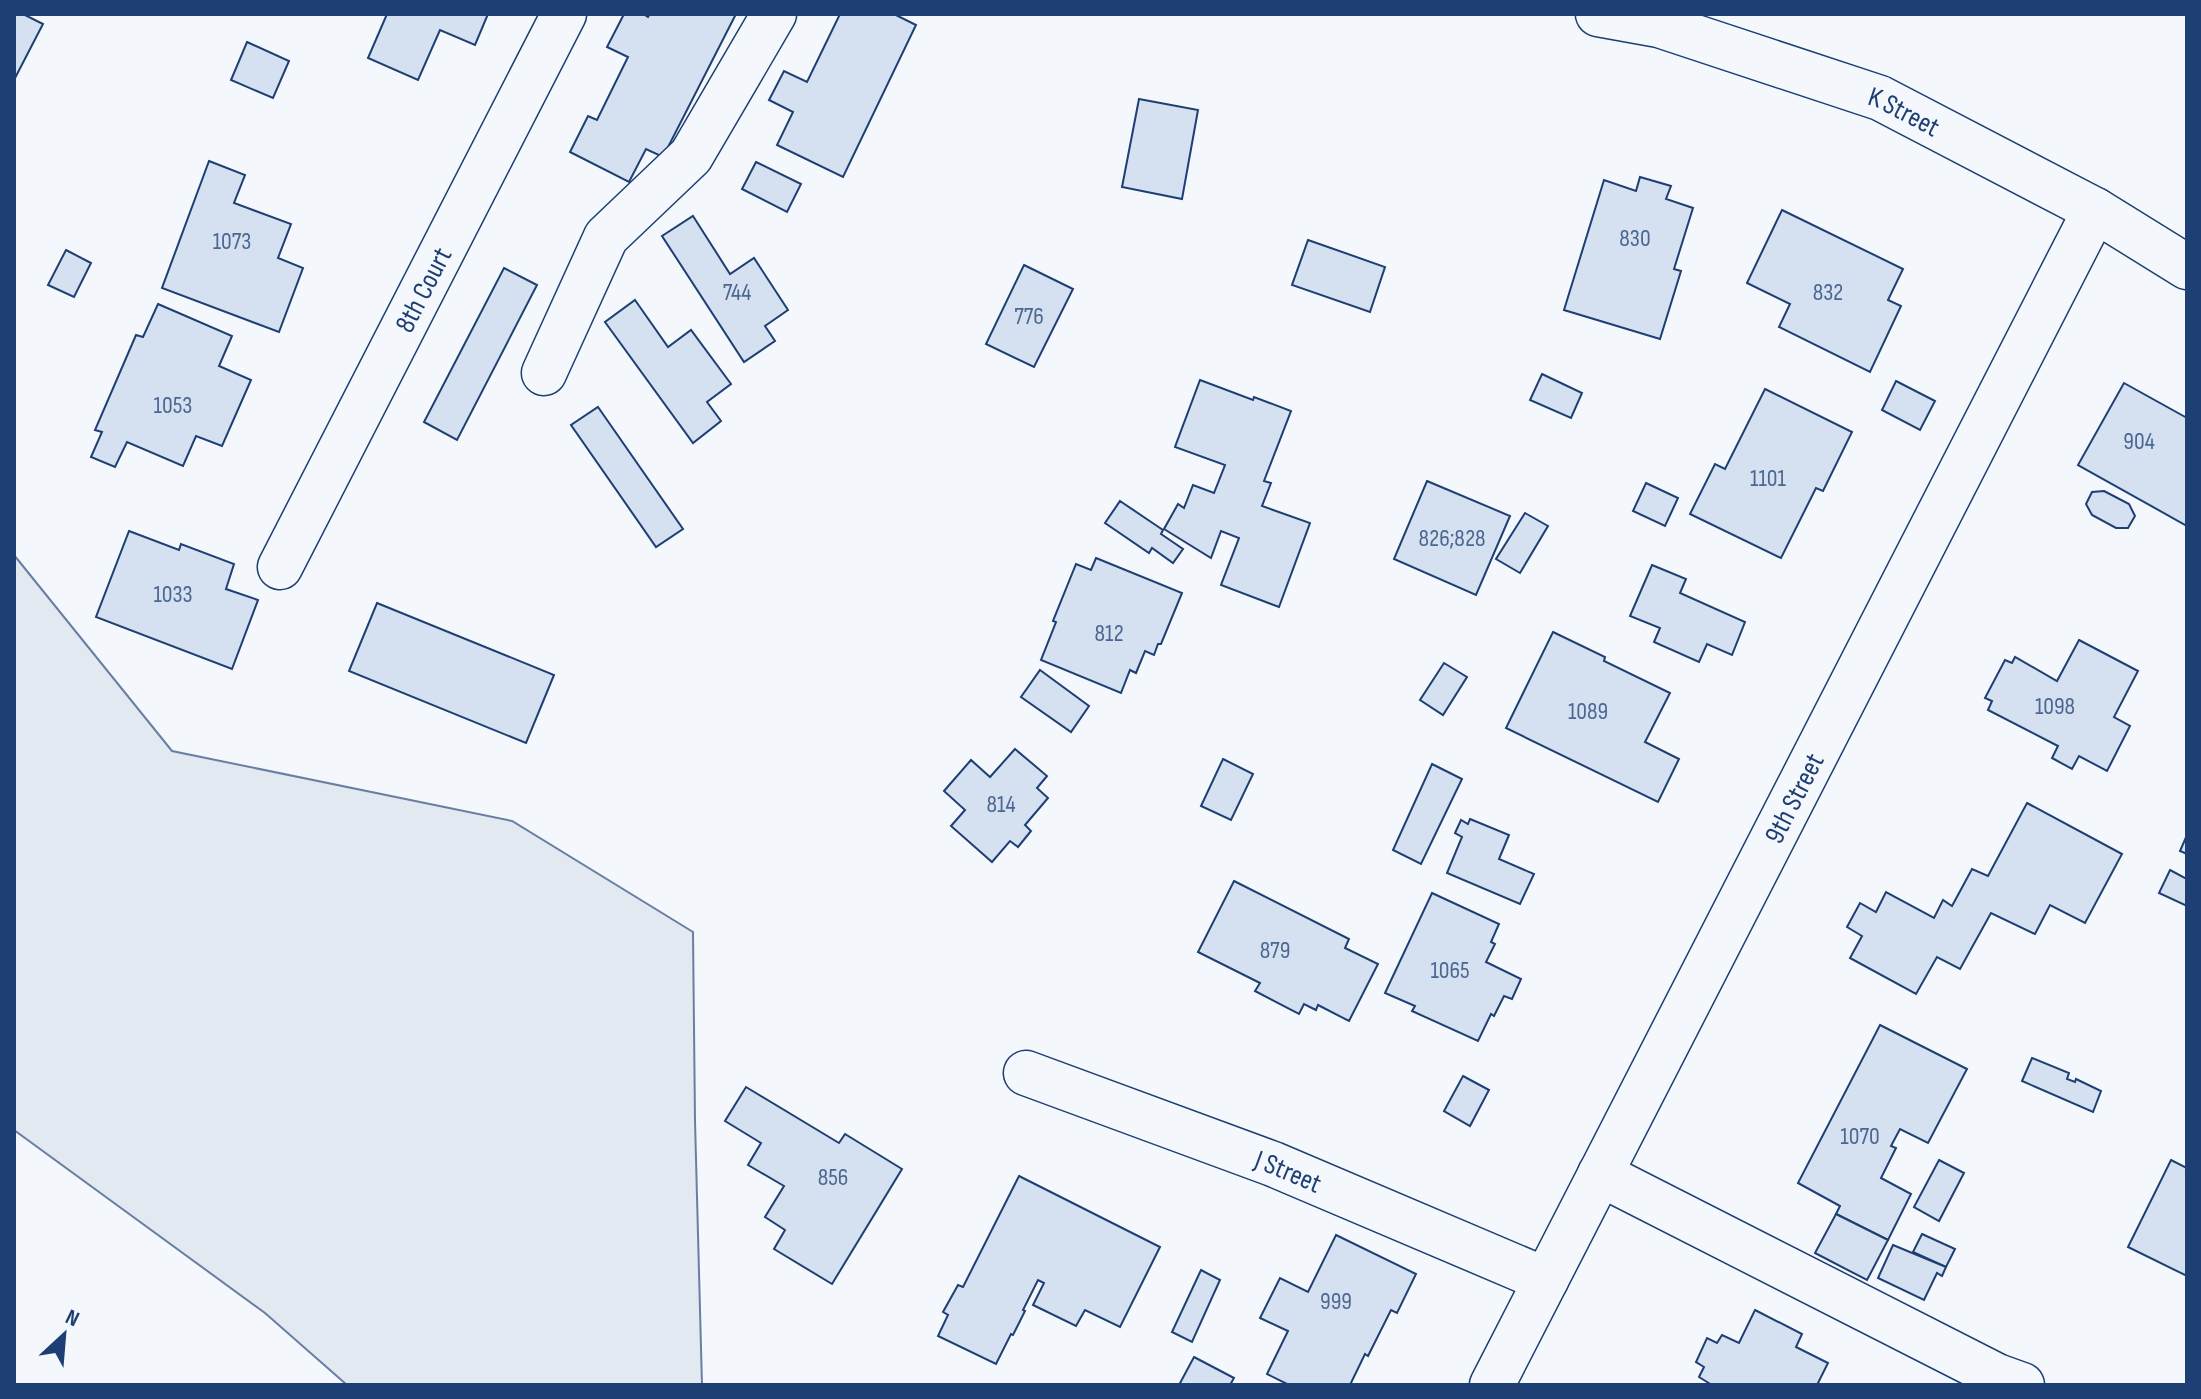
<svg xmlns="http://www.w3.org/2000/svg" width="2201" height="1399" font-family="'Sofia Sans Condensed',sans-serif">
<rect width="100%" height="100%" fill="#f4f7fb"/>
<path fill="#e3e9f0" stroke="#687fa3" stroke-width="2" d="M 14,555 L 172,751 L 512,821 L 693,932 L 695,1121 L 702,1385 L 347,1385 L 265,1313 L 14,1130 Z"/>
<g fill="#d5e0f0" stroke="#1d3f73" stroke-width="2">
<path d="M 14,14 L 23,14 L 43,24 L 14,80 Z"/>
<path d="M 387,14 L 488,14 L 475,45 L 440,30 L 418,80 L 368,58 Z"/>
<path d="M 624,14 L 643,14 L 648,17 L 650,14 L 736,14 L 663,157 L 646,149 L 629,182 L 570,152 L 588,116 L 597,120 L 628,57 L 607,47 Z"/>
<path d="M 840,14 L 894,14 L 916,25 L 843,177 L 777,145 L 793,112 L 769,100 L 784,71 L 807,82 Z"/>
<path d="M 247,42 L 289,61 L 273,98 L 231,80 Z"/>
<path d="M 1139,99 L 1198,110 L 1182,199 L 1122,187 Z"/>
<path d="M 209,161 L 245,175 L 234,203 L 291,224 L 278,258 L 303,268 L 279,332 L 162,288 Z"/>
<path d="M 756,162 L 801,184 L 787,212 L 742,189 Z"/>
<path d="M 1640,177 L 1671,186 L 1666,199 L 1693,208 L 1674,269 L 1681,271 L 1660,339 L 1564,310 L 1604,180 L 1636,191 Z"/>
<path d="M 1782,210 L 1903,269 L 1888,300 L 1901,306 L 1870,372 L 1779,327 L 1790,304 L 1747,283 Z"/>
<path d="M 693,216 L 730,274 L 754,258 L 788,310 L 765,326 L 775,341 L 744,362 L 662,236 Z"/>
<path d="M 1308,240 L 1385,267 L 1370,312 L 1292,285 Z"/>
<path d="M 66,250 L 91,263 L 74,297 L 48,285 Z"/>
<path d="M 1024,265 L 1073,289 L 1034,367 L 986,344 Z"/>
<path d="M 504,268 L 537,285 L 457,440 L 424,422 Z"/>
<path d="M 635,300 L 668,347 L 691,330 L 731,384 L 707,402 L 721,421 L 693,443 L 605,322 Z"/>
<path d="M 158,304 L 232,336 L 219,366 L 251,380 L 222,446 L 196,436 L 183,466 L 127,442 L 115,467 L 91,457 L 102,432 L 95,430 L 136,335 L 143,337 Z"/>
<path d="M 1542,374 L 1582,393 L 1571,418 L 1530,400 Z"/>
<path d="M 1200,380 L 1253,400 L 1254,397 L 1291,411 L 1264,481 L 1271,483 L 1262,506 L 1310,523 L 1279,607 L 1221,585 L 1239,538 L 1221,531 L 1211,558 L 1164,529 L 1178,504 L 1184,508 L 1193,485 L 1214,493 L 1225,465 L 1175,447 Z"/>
<path d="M 1896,381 L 1935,401 L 1920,430 L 1882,410 Z"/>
<path d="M 2124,383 L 2187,418 L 2187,526 L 2078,465 Z"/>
<path d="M 1765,389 L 1852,432 L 1823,491 L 1816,488 L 1781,558 L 1690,514 L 1715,464 L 1725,469 Z"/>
<path d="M 598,407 L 683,529 L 656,547 L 571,425 Z"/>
<path d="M 1427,481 L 1510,516 L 1476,595 L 1394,559 Z"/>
<path d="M 1646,483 L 1678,498 L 1665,526 L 1633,511 Z"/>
<path d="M 2104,491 L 2129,504 L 2135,516 L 2128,528 L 2116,528 L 2092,515 L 2086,504 L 2092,492 Z"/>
<path d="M 1120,501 L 1163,530 L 1161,534 L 1183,549 L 1173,563 L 1152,548 L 1149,553 L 1105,523 Z"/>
<path d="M 1525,513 L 1548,526 L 1520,573 L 1496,559 Z"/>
<path d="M 129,531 L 179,550 L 181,544 L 234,564 L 226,589 L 258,600 L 232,669 L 96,617 Z"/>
<path d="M 1096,558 L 1182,593 L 1161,644 L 1158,644 L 1154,655 L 1145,651 L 1136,673 L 1130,670 L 1121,693 L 1041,660 L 1056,622 L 1053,621 L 1076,564 L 1091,570 Z"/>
<path d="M 1652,565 L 1686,579 L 1680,593 L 1745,622 L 1732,655 L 1707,644 L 1699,662 L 1654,642 L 1660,628 L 1630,616 Z"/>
<path d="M 377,603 L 554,675 L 526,743 L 349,671 Z"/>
<path d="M 1553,632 L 1605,657 L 1604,661 L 1670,693 L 1645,742 L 1679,759 L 1658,802 L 1506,728 Z"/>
<path d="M 2079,640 L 2138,671 L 2114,717 L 2130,726 L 2107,771 L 2079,756 L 2072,769 L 2052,758 L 2058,746 L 1988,710 L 1992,701 L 1985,698 L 2005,660 L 2012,663 L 2015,657 L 2057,681 Z"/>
<path d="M 1444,663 L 1467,677 L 1443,715 L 1420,700 Z"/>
<path d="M 1040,670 L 1089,706 L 1071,732 L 1021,697 Z"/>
<path d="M 1015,749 L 1047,776 L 1037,788 L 1048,798 L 1025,825 L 1031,831 L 1018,847 L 1010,841 L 992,862 L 951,826 L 965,810 L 944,791 L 971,760 L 990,777 Z"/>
<path d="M 1223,759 L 1253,774 L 1231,820 L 1201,806 Z"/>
<path d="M 1432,764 L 1462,779 L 1421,864 L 1393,850 Z"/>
<path d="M 2027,803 L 2122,854 L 2085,923 L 2050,905 L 2035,934 L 1991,913 L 1960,969 L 1937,957 L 1916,994 L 1850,958 L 1862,936 L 1847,927 L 1860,903 L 1876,912 L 1886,892 L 1934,918 L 1943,900 L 1952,906 L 1972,869 L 1988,876 Z"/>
<path d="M 1470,819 L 1509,835 L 1499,859 L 1534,874 L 1520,904 L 1447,873 L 1462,837 L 1455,833 L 1461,820 L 1468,824 Z"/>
<path d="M 2187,835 L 2187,854 L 2180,851 Z"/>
<path d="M 2170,870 L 2187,879 L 2187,906 L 2159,893 Z"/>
<path d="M 1234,881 L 1349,939 L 1345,948 L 1378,964 L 1349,1021 L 1318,1005 L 1316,1010 L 1304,1004 L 1299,1014 L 1255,991 L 1260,983 L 1198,952 Z"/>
<path d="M 1432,893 L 1499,924 L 1491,942 L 1495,944 L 1486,962 L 1521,979 L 1512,999 L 1504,996 L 1494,1016 L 1491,1014 L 1478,1041 L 1412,1011 L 1415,1006 L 1385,993 Z"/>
<path d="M 1880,1025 L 1967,1069 L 1928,1143 L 1900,1129 L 1891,1146 L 1896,1148 L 1881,1178 L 1911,1194 L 1888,1240 L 1836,1214 L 1840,1206 L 1798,1183 Z"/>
<path d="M 2032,1058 L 2069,1073 L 2067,1079 L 2075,1082 L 2076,1079 L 2101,1091 L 2093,1112 L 2022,1081 Z"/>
<path d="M 1463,1076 L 1489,1090 L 1470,1126 L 1444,1111 Z"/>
<path d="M 746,1087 L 839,1143 L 845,1134 L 902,1169 L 832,1284 L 774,1249 L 785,1230 L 765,1217 L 784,1186 L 748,1165 L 761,1143 L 725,1121 Z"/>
<path d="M 1939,1160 L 1964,1173 L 1939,1221 L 1914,1207 Z"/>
<path d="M 2171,1160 L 2187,1168 L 2187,1276 L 2128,1247 Z"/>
<path d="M 1019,1176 L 1160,1247 L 1120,1327 L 1085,1310 L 1076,1326 L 1033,1305 L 1044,1283 L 1038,1280 L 1023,1310 L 1025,1311 L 1013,1335 L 1011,1334 L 996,1364 L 938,1336 L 948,1315 L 943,1312 L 958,1285 L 963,1287 Z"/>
<path d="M 1836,1214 L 1888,1240 L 1867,1280 L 1815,1253 Z"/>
<path d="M 1922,1234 L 1955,1249 L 1946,1267 L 1913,1252 Z"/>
<path d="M 1336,1235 L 1416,1274 L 1397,1313 L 1391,1310 L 1368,1356 L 1365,1354 L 1350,1385 L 1289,1385 L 1267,1374 L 1288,1331 L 1260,1318 L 1280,1278 L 1308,1292 Z"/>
<path d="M 1893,1245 L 1946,1267 L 1942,1276 L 1937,1273 L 1924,1300 L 1878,1278 Z"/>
<path d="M 1201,1270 L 1220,1280 L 1192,1342 L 1172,1332 Z"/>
<path d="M 1755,1310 L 1802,1334 L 1796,1347 L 1828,1363 L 1817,1385 L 1712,1385 L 1699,1377 L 1704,1367 L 1696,1362 L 1707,1338 L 1717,1343 L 1722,1335 L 1739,1343 Z"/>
<path d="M 1194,1357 L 1234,1378 L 1230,1385 L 1179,1385 Z"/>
</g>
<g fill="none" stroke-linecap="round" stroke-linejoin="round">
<defs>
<g id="minor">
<path id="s1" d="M 1598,14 L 1659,25 L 1880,98 L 2095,210 L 2187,267"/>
<path d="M 544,373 L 606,237 L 691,156 L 774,14"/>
<path id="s2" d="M 280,567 L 564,14"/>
<path id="s3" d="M 1026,1073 L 1273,1164 L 1546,1280"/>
<path d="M 1600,1174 L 1997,1376 L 2022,1385"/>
<path id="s4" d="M 1492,1385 L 2095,210"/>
</g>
</defs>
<use href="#minor" stroke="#1d3f73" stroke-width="47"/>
<use href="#minor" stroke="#f4f7fb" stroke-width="44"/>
</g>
<g text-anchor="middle" stroke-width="6" stroke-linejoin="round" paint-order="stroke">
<g font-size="24" fill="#4b6792">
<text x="1635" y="246">830</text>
<text x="232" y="249">1073</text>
<text x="737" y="300">744</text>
<text x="1828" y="300">832</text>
<text x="1029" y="324">776</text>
<text x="173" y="413">1053</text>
<text x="2139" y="449">904</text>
<text x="1768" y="486">1101</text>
<text x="1452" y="546">826;828</text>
<text x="173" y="602">1033</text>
<text x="1109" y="641">812</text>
<text x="2055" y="714">1098</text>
<text x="1588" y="719">1089</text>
<text x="1001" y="812">814</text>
<text x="1275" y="958">879</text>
<text x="1450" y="978">1065</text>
<text x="1860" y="1144">1070</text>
<text x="833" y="1185">856</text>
<text x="1336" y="1309">999</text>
</g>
<g font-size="28" fill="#1d3f73" stroke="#f4f7fb">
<text dy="10" stroke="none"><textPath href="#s1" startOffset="322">K Street</textPath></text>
<text dy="10" stroke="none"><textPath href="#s2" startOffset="312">8th Court</textPath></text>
<text dy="10" stroke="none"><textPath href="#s4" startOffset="660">9th Street</textPath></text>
<text dy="10" stroke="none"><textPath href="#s3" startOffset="280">J Street</textPath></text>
</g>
</g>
<rect width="2201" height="1399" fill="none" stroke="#1d3f73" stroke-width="32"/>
<g transform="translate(64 1335) rotate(26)" stroke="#f4f7fb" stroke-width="6" paint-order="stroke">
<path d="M0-6L14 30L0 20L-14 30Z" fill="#1d3f73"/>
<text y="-12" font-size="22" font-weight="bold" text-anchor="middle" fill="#1d3f73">N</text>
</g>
</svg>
